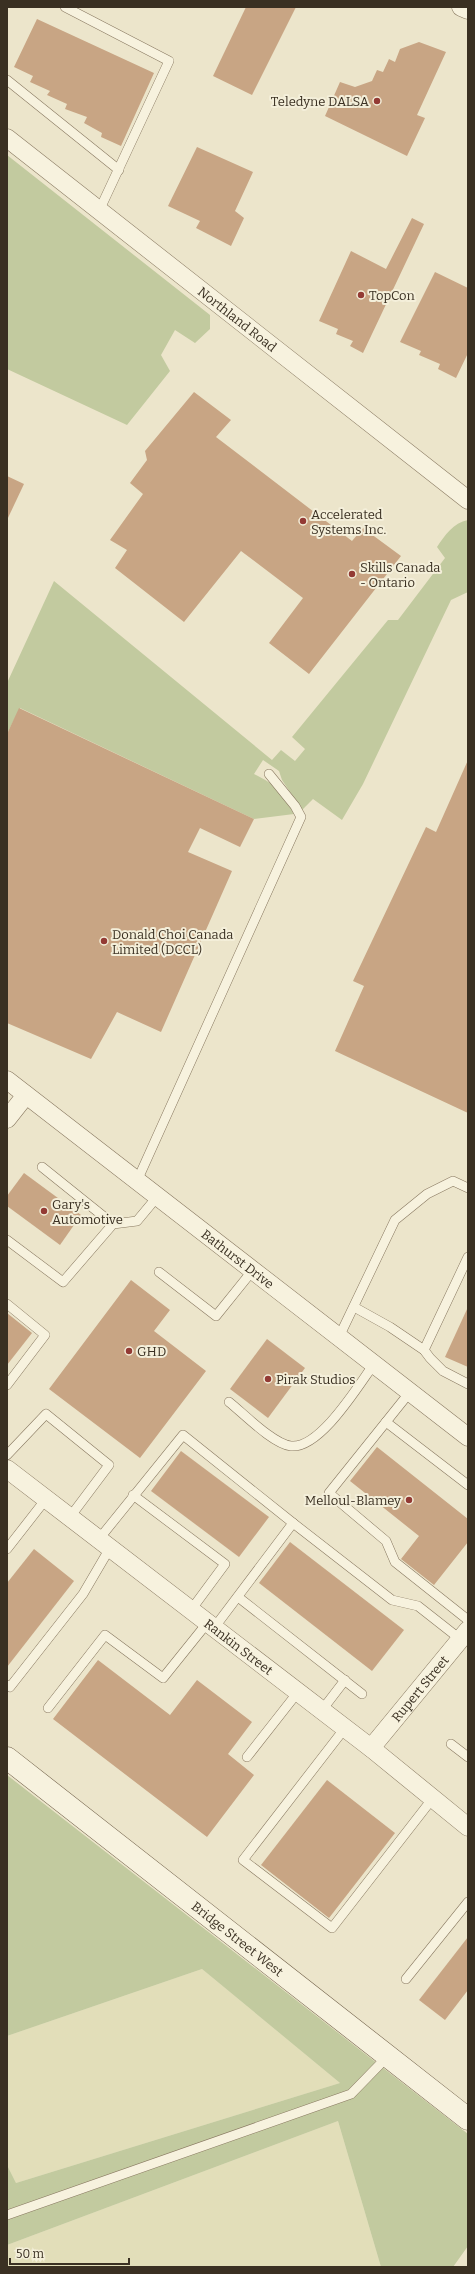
<svg xmlns="http://www.w3.org/2000/svg" width="475" height="2274" font-family="Bitter,serif">
<rect width="100%" height="100%" fill="#ece5cb"/>
<g fill="#e2deb9">
<path d="M 202,1969 L 340,2083 L 16,2183 L 7,2165 L 7,2036 Z"/>
<path d="M 338,2121 L 381,2267 L 7,2267 L 7,2245 Z"/>
</g>
<g fill="#c2ca9f">
<path d="M 7,155 L 210,315 L 210,329 L 195,343 L 175,330 L 161,355 L 170,371 L 127,425 L 7,369 Z"/>
<path d="M 468,520 L 468,592 L 451,600 L 363,784 L 342,820 L 313,799 L 302,810 L 282,780 L 279,771 L 263,760 L 254,774 C 276,785 283,791 294,814 L 254,819 L 20,708 L 7,734 L 7,683 L 54,581 L 272,760 L 281,750 L 295,761 L 305,749 L 292,737 L 388,620 L 398,620 L 445,558 L 437,547 C 445,535 453,523 468,520 Z"/>
<path d="M 7,1775 L 468,2134 L 468,2246 L 453,2267 L 381,2267 L 338,2121 L 7,2245 L 7,2165 L 16,2183 L 340,2083 L 202,1969 L 7,2036 Z"/>
</g>
<g fill="#c8a584">
<path d="M 246,7 L 296,7 L 252,95 L 213,76 Z"/>
<path d="M 37,19 L 154,73 L 121,146 L 101,137 L 102,133 L 84,123 L 87,117 L 65,109 L 67,104 L 47,95 L 50,91 L 30,82 L 33,76 L 14,67 Z"/>
<path d="M 419,42 L 446,52 L 417,115 L 425,118 L 407,156 L 325,116 L 340,82 L 355,87 L 372,81 L 377,70 L 383,72 L 389,59 L 395,62 L 400,49 Z"/>
<path d="M 197,147 L 253,172 L 235,211 L 244,218 L 231,246 L 196,228 L 200,221 L 168,206 Z"/>
<path d="M 412,218 L 424,224 L 363,353 L 350,346 L 353,341 L 336,334 L 338,329 L 319,321 L 351,251 L 386,269 Z"/>
<path d="M 435,272 L 468,288 L 468,353 L 456,378 L 438,369 L 440,364 L 419,355 L 421,351 L 400,342 Z"/>
<path d="M 194,392 L 231,420 L 216,437 L 352,541 L 363,528 L 401,556 L 309,674 L 269,643 L 303,598 L 241,551 L 184,622 L 115,568 L 127,550 L 110,540 L 143,494 L 130,483 L 147,460 L 145,451 Z"/>
<path d="M 7,476 L 24,484 L 7,520 Z"/>
<path d="M 19,708 L 254,819 L 240,847 L 200,828 L 188,852 L 232,871 L 161,1032 L 117,1012 L 91,1059 L 7,1023 L 7,734 Z"/>
<path d="M 468,760 L 468,1113 L 335,1051 L 364,986 L 353,981 L 426,827 L 436,832 Z"/>
<path d="M 24,1173 L 81,1215 L 60,1245 L 7,1206 L 7,1196 Z"/>
<path d="M 131,1280 L 170,1310 L 154,1331 L 206,1371 L 140,1458 L 49,1389 Z"/>
<path d="M 468,1307 L 468,1367 L 445,1357 Z"/>
<path d="M 7,1313 L 32,1333 L 7,1365 Z"/>
<path d="M 267,1339 L 305,1368 L 268,1418 L 230,1389 Z"/>
<path d="M 377,1447 L 468,1519 L 468,1542 L 434,1585 L 401,1559 L 419,1536 L 350,1481 Z"/>
<path d="M 181,1451 L 269,1517 L 239,1557 L 151,1491 Z"/>
<path d="M 290,1542 L 404,1630 L 372,1671 L 259,1583 Z"/>
<path d="M 34,1549 L 74,1581 L 7,1667 L 7,1583 Z"/>
<path d="M 98,1660 L 170,1715 L 197,1680 L 252,1722 L 228,1754 L 254,1775 L 207,1837 L 53,1719 Z"/>
<path d="M 327,1780 L 395,1833 L 329,1918 L 261,1865 Z"/>
<path d="M 468,1937 L 468,1990 L 445,2020 L 419,2000 Z"/>
</g>
<g fill="none" stroke-linecap="round" stroke-linejoin="round">
<defs>
<g id="lane">
<path d="M 65,7 L 169,61 L 99,211"/>
<path d="M 7,80 L 119,170"/>
<path d="M 42,1167 L 113,1224"/>
<path d="M 137,1181 L 301,817 L 295,806 L 269,774"/>
<path d="M 7,1240 L 63,1282 L 113,1224 L 137,1221 L 157,1197"/>
<path d="M 159,1272 L 216,1316 L 253,1270"/>
<path d="M 7,1304 L 45,1335 L 7,1385"/>
<path d="M 354,1307 L 390,1327 L 424,1350 L 430,1358 L 443,1371 L 468,1384"/>
<path d="M 339,1337 L 395,1220 L 427,1194 L 453,1181 L 468,1188"/>
<path d="M 424,1350 L 468,1257"/>
<path d="M 410,1392 L 329,1493 L 386,1541 L 395,1562 L 468,1620"/>
<path d="M 229,1402 C 243,1413 273,1444 291,1446 C 320,1449 358,1386 374,1364"/>
<path d="M 386,1422 L 468,1485"/>
<path d="M 7,1455 L 46,1414 L 109,1465 L 70,1517"/>
<path d="M 133,1495 L 225,1564 L 191,1610"/>
<path d="M 99,1539 L 183,1435 L 293,1523"/>
<path d="M 7,1549 L 46,1499"/>
<path d="M 238,1597 L 362,1694"/>
<path d="M 214,1628 L 293,1523 L 392,1600 L 418,1606 L 460,1639"/>
<path d="M 7,1685 L 10,1687 L 83,1594 L 110,1548"/>
<path d="M 48,1708 L 105,1635 L 163,1678 L 208,1622"/>
<path d="M 322,1710 L 345,1680"/>
<path d="M 345,1728 L 243,1860 L 332,1928 L 433,1798"/>
<path d="M 451,1744 L 468,1757"/>
<path d="M 247,1757 L 298,1692"/>
<path d="M 406,1979 L 468,1902"/>
<path d="M 7,2215 L 351,2094 L 388,2056"/>
</g>
<g id="street">
<path d="M 461,7 L 468,10"/>
<path id="s1" d="M 7,138 L 468,500"/>
<path id="s2" d="M 7,1080 L 468,1437"/>
<path d="M 7,1119 L 26,1095"/>
<path id="s3" d="M 7,1469 L 371,1748 L 468,1827"/>
<path id="s4" d="M 371,1748 L 468,1630"/>
</g>
<g id="secondary">
<path id="s5" d="M 7,1758 L 468,2119"/>
</g>
</defs>
<use href="#lane" stroke="#887860" stroke-width="10"/>
<use href="#street" stroke="#887860" stroke-width="19"/>
<use href="#secondary" stroke="#6b5a43" stroke-width="23"/>
<use href="#lane" stroke="#f7f2de" stroke-width="9"/>
<use href="#street" stroke="#f7f2de" stroke-width="18"/>
<use href="#secondary" stroke="#f7f2de" stroke-width="22"/>
</g>
<g fill="#933a34" stroke="#f4efda" stroke-width="1.5">
<circle cx="377" cy="101" r="4"/>
<circle cx="361" cy="295" r="4"/>
<circle cx="303" cy="521" r="4"/>
<circle cx="352" cy="574" r="4"/>
<circle cx="104" cy="941" r="4"/>
<circle cx="44" cy="1211" r="4"/>
<circle cx="129" cy="1351" r="4"/>
<circle cx="268" cy="1379" r="4"/>
<circle cx="409" cy="1500" r="4"/>
</g>
<g text-anchor="middle" stroke-width="4" stroke-linejoin="round" paint-order="stroke">
<g font-size="13" fill="#3a3022" stroke="#f4efda" text-anchor="start">
<text x="369" y="106" text-anchor="end">Teledyne DALSA</text>
<text x="369" y="300">TopCon</text>
<text x="311" y="519">Accelerated<tspan x="311" dy="15">Systems Inc.</tspan></text>
<text x="360" y="572">Skills Canada<tspan x="360" dy="15">- Ontario</tspan></text>
<text x="112" y="939">Donald Choi Canada<tspan x="112" dy="15">Limited (DCCL)</tspan></text>
<text x="52" y="1209">Gary's<tspan x="52" dy="15">Automotive</tspan></text>
<text x="137" y="1356">GHD</text>
<text x="276" y="1384">Pirak Studios</text>
<text x="401" y="1505" text-anchor="end">Melloul-Blamey</text>
</g>
<g font-size="13" fill="#3a3022" stroke="#f4efda">
<text dy="5" stroke="none"><textPath href="#s1" startOffset="293">Northland Road</textPath></text>
<text dy="5" stroke="none"><textPath href="#s2" startOffset="292">Bathurst Drive</textPath></text>
<text dy="5" stroke="none"><textPath href="#s3" startOffset="292">Rankin Street</textPath></text>
<text dy="5" stroke="none"><textPath href="#s4" startOffset="77">Rupert Street</textPath></text>
<text dy="5" stroke="none"><textPath href="#s5" startOffset="293">Bridge Street West</textPath></text>
</g>
</g>
<rect width="475" height="2274" fill="none" stroke="#3a3022" stroke-width="16"/>
<path d="M10 2258v6h119v-6" fill="none" stroke="#3a3022" stroke-width="2"/>
<text x="16" y="2258" font-size="12" fill="#3a3022" stroke="#f4efda" stroke-width="3" paint-order="stroke">50 m</text>
</svg>
